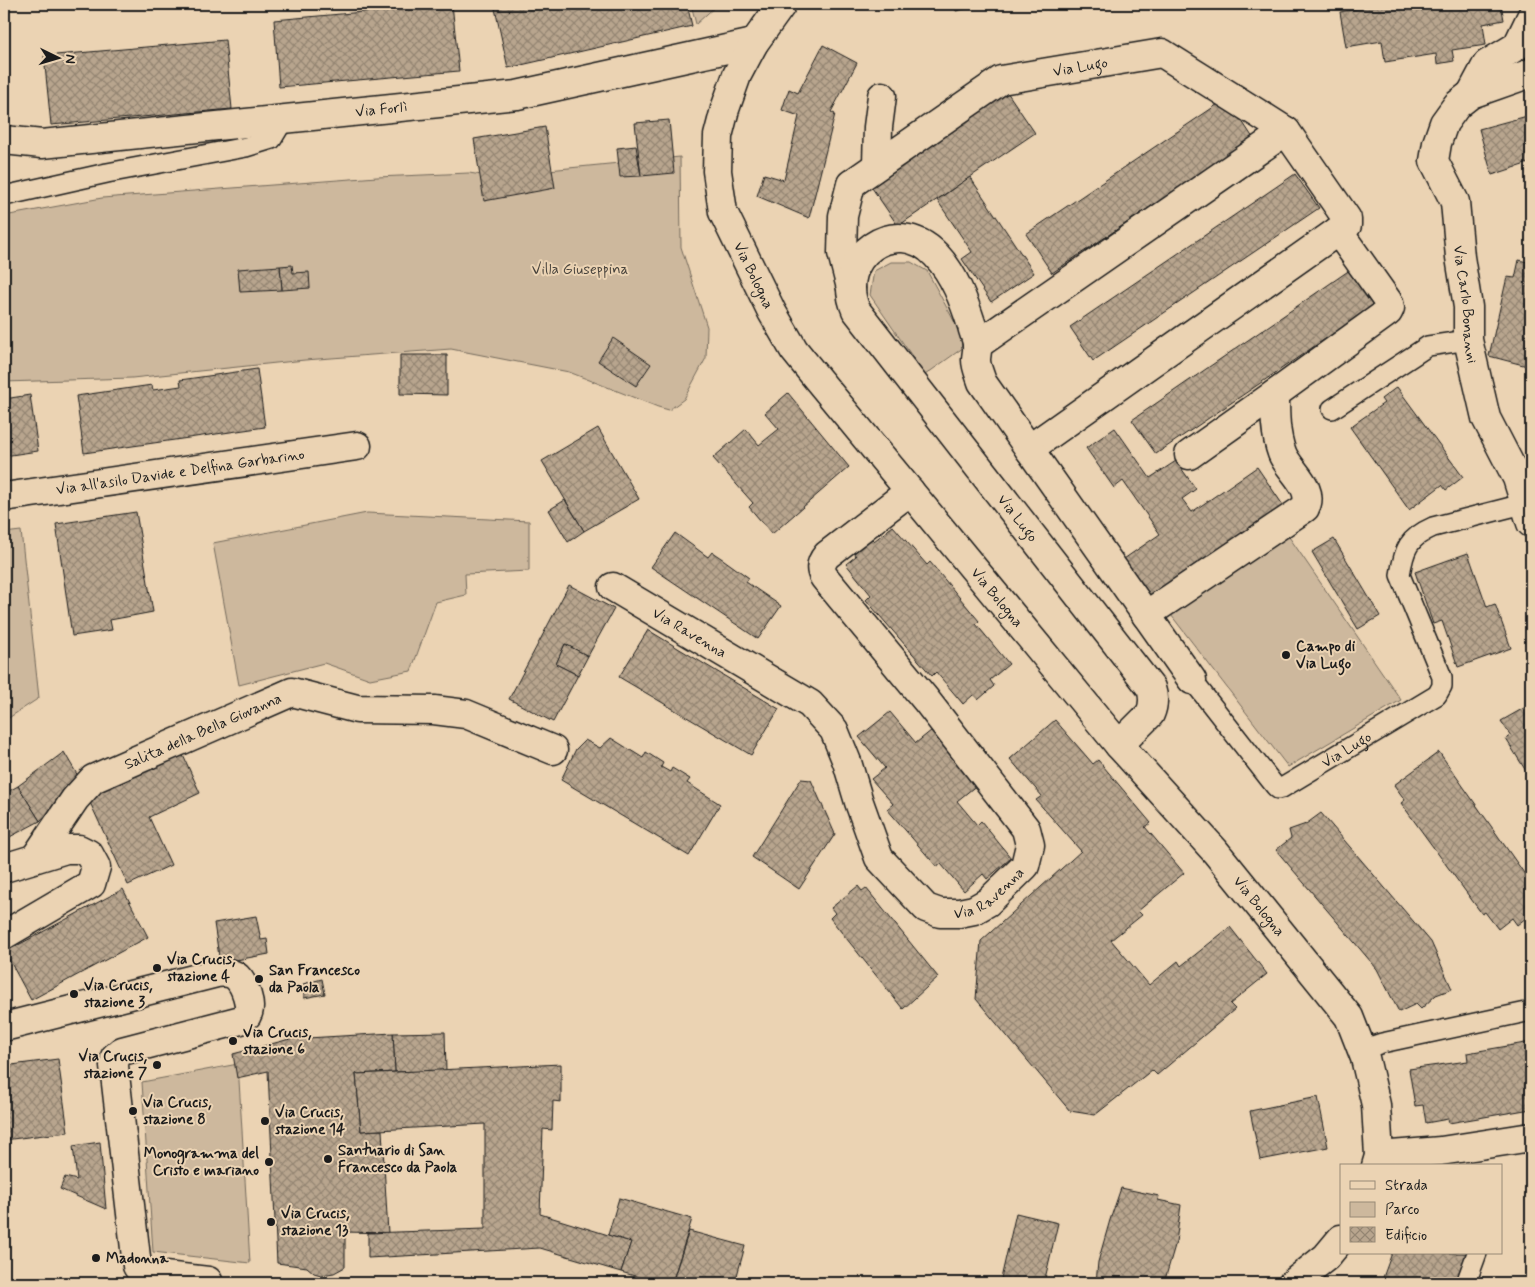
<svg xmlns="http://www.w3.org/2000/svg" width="1535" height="1287" font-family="Mynerve,sans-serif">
<defs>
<pattern id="building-cross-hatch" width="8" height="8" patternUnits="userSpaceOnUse" patternTransform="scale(1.25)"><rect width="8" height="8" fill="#b8a58e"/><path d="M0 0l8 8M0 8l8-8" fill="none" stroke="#958673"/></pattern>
</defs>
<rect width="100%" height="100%" fill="#ebd3b3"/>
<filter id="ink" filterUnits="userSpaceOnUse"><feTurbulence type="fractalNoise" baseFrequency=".02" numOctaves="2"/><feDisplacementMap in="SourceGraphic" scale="10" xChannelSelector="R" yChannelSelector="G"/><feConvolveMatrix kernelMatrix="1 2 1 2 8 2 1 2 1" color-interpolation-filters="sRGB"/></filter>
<g filter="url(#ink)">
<g fill="#cdb89d" stroke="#746a5c">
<path d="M 691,4 L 718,4 L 696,24 Z"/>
<path d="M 680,157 L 681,247 L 707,327 L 706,358 L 684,399 L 669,410 L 658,407 L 569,372 L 451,349 L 305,360 L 132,378 L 4,382 L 4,216 L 102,198 L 377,177 L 469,173 L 488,176 Z"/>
<path d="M 891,262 L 911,262 L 927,271 L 967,345 L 925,375 L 870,295 L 874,271 Z"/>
<path d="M 367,513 L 529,521 L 529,571 L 465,574 L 466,595 L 436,602 L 411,671 L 370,679 L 324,663 L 239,685 L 213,543 Z"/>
<path d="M 21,531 L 39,698 L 4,721 L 4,533 Z"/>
<path d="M 1285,531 L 1401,700 L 1288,767 L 1168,611 Z"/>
<path d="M 238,1064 L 250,1263 L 153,1252 L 142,1082 Z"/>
</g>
<g fill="url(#building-cross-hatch)" stroke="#1c1c1c">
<path d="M 452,4 L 459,71 L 279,87 L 274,20 Z"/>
<path d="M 494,4 L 687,4 L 692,26 L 508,68 Z"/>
<path d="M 954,4 L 984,4 L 956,11 Z"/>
<path d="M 1385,4 L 1501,4 L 1504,20 L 1483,24 L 1486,45 L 1452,50 L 1454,61 L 1437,64 L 1436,54 L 1385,62 L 1382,41 L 1346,47 L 1340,12 Z"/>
<path d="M 225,40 L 232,109 L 51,125 L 44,56 Z"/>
<path d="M 823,45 L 857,63 L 831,112 L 835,114 L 809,218 L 757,196 L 764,174 L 784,180 L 799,116 L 782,110 L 789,89 L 798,93 Z"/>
<path d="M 1005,89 L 1035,133 L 898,226 L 868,182 Z"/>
<path d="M 1227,98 L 1253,138 L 1052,273 L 1026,234 Z"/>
<path d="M 1531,115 L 1531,170 L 1529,163 L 1492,175 L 1479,129 Z"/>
<path d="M 669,120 L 674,173 L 641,176 L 635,123 Z"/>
<path d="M 545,127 L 555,188 L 484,201 L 474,139 Z"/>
<path d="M 636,146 L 641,176 L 620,177 L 617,148 Z"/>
<path d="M 1295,174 L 1319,208 L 1093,361 L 1070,327 Z"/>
<path d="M 970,177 L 1034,273 L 991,302 L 962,259 L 972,252 L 937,200 Z"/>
<path d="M 1519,260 L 1531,263 L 1531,367 L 1489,356 L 1507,277 L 1515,278 Z"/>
<path d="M 292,265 L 293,273 L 309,272 L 310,288 L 282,290 L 280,266 Z"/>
<path d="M 1357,265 L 1381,301 L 1156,454 L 1132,420 Z"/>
<path d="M 280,266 L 282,290 L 240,292 L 238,269 Z"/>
<path d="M 613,338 L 651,364 L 636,386 L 598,361 Z"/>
<path d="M 400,355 L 447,355 L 447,395 L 400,394 Z"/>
<path d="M 257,369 L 265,427 L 84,453 L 76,396 L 152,385 L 153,390 L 181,386 L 180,380 Z"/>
<path d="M 1397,387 L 1463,477 L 1446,490 L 1442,485 L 1409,510 L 1350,427 L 1384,403 L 1381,399 Z"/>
<path d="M 788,393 L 849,467 L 772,534 L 749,507 L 753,503 L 713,458 L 746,429 L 759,445 L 779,429 L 765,413 Z"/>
<path d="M 30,395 L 38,451 L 4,456 L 4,399 Z"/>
<path d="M 598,428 L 639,499 L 584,531 L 542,461 Z"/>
<path d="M 1115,428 L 1150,478 L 1176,461 L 1196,489 L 1182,499 L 1192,512 L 1257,467 L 1287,511 L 1151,604 L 1121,561 L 1160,534 L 1123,481 L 1114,488 L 1086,448 Z"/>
<path d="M 565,500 L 584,531 L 568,542 L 549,510 Z"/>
<path d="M 136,512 L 153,612 L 110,620 L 112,630 L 72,636 L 56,524 Z"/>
<path d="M 893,526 L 927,565 L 930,562 L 979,621 L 976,624 L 1009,664 L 990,680 L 994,686 L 978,700 L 973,695 L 963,704 L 936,672 L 932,676 L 866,600 L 871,595 L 846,564 L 856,556 L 851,550 L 869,536 L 874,541 Z"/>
<path d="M 675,533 L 708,557 L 712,552 L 724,560 L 749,578 L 746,582 L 781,606 L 758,639 L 651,567 Z"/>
<path d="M 1334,539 L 1380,616 L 1358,629 L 1312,552 Z"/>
<path d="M 1468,553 L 1487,607 L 1495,604 L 1511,648 L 1458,667 L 1442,621 L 1433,624 L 1415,572 Z"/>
<path d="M 569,585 L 614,609 L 588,656 L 565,644 L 556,664 L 578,675 L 553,722 L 509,699 Z"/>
<path d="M 648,630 L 779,709 L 751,755 L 619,677 Z"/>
<path d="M 565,644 L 588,656 L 578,675 L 556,664 Z"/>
<path d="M 1531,704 L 1531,779 L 1506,739 L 1511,736 L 1501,721 Z"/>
<path d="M 890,712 L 916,743 L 937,726 L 983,780 L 957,801 L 977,825 L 981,821 L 1011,858 L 987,879 L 983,874 L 964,891 L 941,864 L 937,867 L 887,809 L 893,804 L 871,779 L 885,768 L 859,737 Z"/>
<path d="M 1055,720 L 1093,764 L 1098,760 L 1151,823 L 1145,827 L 1184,873 L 1138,911 L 1142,915 L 1111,940 L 1149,985 L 1178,961 L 1181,966 L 1230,927 L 1267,974 L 1230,1004 L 1235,1009 L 1157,1075 L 1152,1070 L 1095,1115 L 1070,1111 L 976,999 L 981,941 L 1081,851 L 1036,800 L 1042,796 L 1010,759 Z"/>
<path d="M 611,738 L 643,758 L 646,752 L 663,763 L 661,767 L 670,772 L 672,768 L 690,779 L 687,783 L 720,804 L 689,856 L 561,780 L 576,749 L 585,740 L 600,748 Z"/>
<path d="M 64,752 L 82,783 L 40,821 L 18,786 Z"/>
<path d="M 1439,752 L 1531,883 L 1531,914 L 1517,925 L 1512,918 L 1498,929 L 1485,912 L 1482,914 L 1401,803 L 1405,800 L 1394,785 Z"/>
<path d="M 182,753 L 200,793 L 149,817 L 171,865 L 128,885 L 87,796 Z"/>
<path d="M 801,779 L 811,780 L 835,834 L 799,889 L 752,857 Z"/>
<path d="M 18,786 L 40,821 L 4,840 L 4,794 Z"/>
<path d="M 1321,813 L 1431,942 L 1452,989 L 1436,995 L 1421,1009 L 1416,1004 L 1399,1012 L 1377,969 L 1276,850 L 1291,838 L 1289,830 L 1306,824 Z"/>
<path d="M 858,886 L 862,891 L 866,888 L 938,977 L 903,1009 L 830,918 L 835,913 L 831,908 Z"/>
<path d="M 123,889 L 148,937 L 31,1000 L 5,952 Z"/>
<path d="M 256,916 L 261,940 L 267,939 L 269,954 L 220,963 L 214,923 Z"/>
<path d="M 322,979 L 325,994 L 304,998 L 303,984 Z"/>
<path d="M 445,1032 L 446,1071 L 395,1072 L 393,1033 Z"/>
<path d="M 393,1033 L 395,1072 L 356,1074 L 361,1131 L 382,1130 L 388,1233 L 345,1232 L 345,1267 L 334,1273 L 321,1275 L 314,1273 L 307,1267 L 277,1263 L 268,1071 L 237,1078 L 233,1054 L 290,1039 Z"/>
<path d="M 1531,1042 L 1531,1109 L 1449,1123 L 1448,1119 L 1426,1123 L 1423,1105 L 1415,1106 L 1409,1069 L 1468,1061 L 1467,1053 Z"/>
<path d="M 58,1059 L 68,1132 L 4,1140 L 4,1066 Z"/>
<path d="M 561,1064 L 561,1102 L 553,1101 L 552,1130 L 543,1129 L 540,1214 L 631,1242 L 621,1272 L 540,1248 L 368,1258 L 368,1233 L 485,1229 L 485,1124 L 361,1131 L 356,1074 Z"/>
<path d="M 1318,1097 L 1328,1147 L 1260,1160 L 1250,1111 Z"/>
<path d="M 100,1142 L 106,1209 L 60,1189 L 65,1177 L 77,1180 L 73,1146 Z"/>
<path d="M 1121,1188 L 1159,1196 L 1158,1200 L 1181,1205 L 1176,1242 L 1164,1283 L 1096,1283 L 1098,1262 L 1110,1220 Z"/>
<path d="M 619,1198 L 692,1219 L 672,1283 L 659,1283 L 621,1272 L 631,1242 L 608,1235 Z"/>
<path d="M 1016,1213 L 1058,1223 L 1044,1283 L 1000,1283 Z"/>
<path d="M 689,1231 L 745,1246 L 735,1283 L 672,1283 Z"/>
<path d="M 1392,1253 L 1471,1253 L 1460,1283 L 1381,1283 Z"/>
</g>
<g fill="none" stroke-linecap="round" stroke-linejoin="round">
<defs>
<g id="service">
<path d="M 4,196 L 107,173 L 246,147 L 272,139 L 284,119"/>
<path d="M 1332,409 L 1428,346 L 1468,340"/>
<path id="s1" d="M 1192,680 L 1275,786 L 1278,789 L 1282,788 L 1437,695 L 1442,686 L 1442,677 L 1400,575 C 1404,549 1408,538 1433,527 L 1527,503"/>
<path d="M 1361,1050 L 1382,1043 L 1531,1011"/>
<path d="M 1466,1283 L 1477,1253"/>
</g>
<g id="minor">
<path id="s2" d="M 1531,73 L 1471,94 L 1457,105 L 1444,123 L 1437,143 L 1434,161 L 1455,202 L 1460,257 L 1468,307 L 1468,340 L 1486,418 L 1517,478 L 1531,523"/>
<path d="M 1471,94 L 1487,64 L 1517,46 L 1531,17"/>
<path id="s3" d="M 4,140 L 42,144 L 517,95 L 754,43"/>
<path d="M 877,164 L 878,127 L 882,96"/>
<path id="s4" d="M 851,288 L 842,253 L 843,216 L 851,184 L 1001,80 L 1162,53 L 1286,131"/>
<path d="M 977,345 L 1286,131 L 1347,219 L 1347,225 L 1338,231 L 1029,449"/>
<path d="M 1189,455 L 1275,394"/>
<path id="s5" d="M 4,497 L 357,446"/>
<path id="s6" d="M 613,587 L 810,704 L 834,730 L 847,762 L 859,802 L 879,858 L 926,908 L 940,913 L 959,913 L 974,910 L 988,902 L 1025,866 L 1030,845 L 1026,829 L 926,700 L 824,577 C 819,568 821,562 827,555 L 910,491"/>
<path d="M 1146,615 L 1305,508 C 1316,488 1288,470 1282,453 C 1275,434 1275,414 1275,394 L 1388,312 L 1390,308 L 1389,303 L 1338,231"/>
<path d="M 1119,745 L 1150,714 C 1154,705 1154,697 1151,688 L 856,310 C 833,258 895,212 936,255 C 954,274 964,301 972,326 C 973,332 977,339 977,345 C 978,349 976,355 976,360 C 976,367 980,375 982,382 L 1192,680"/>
<path id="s7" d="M 35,858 L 75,799 L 93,779 L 292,692 L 357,709 L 434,710 L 466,714 L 553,750"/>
<path d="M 4,868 L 66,849 L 79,849 L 89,854 L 96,867 L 91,884 L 4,935"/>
<path d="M 4,1027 L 217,973 C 224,972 231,972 237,977 C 244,984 253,1005 247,1015 C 247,1015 242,1020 241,1020 L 122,1051 L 115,1057 L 114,1066 L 137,1266 L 141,1272 L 147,1274 L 208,1281"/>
<path d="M 1379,1156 L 1441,1151 L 1531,1137"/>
</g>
<g id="tertiary">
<path id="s8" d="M 782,4 L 754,43 L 737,75 L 725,109 L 718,136 L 717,171 L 723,212 L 772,312 L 794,350 L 815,376 L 1119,745 L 1215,851 L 1349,1017 L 1365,1058 L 1376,1105 L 1379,1156 L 1376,1166"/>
<path d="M 1293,1283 L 1326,1257 L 1341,1239"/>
</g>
</defs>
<use href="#service" stroke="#1c1c1c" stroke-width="22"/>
<use href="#minor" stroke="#1c1c1c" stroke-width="31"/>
<use href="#tertiary" stroke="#1c1c1c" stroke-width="31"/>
<use href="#service" stroke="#ebd3b3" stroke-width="19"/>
<use href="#minor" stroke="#ebd3b3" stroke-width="28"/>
<use href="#tertiary" stroke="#ebd3b3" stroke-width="28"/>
</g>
</g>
<g fill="#1c1c1c" stroke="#ebd3b3" stroke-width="2">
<circle cx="1286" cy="655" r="5"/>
<circle cx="157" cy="968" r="5"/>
<circle cx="259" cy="979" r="5"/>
<circle cx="74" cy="994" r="5"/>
<circle cx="233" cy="1041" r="5"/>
<circle cx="157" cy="1065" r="5"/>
<circle cx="133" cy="1111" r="5"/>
<circle cx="265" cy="1121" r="5"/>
<circle cx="328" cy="1159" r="5"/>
<circle cx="269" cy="1162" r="5"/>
<circle cx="271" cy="1222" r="5"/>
<circle cx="96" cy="1258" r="5"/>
</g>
<g text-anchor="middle" stroke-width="4" stroke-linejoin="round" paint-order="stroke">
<g font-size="15" fill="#1c1c1c" stroke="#ebd3b3">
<text dy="5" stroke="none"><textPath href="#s4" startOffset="369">Via Lugo</textPath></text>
<text dy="5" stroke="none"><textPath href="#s3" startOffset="379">Via Forlì</textPath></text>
<text dy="5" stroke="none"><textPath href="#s8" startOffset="295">Via Bologna</textPath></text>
<text dy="5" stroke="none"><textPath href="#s2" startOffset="292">Via Carlo Bonanni</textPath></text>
<text dy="5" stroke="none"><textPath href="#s5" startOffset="178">Via all'asilo Davide e Delfina Garbarino</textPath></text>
<text transform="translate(1018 518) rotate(52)" y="5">Via Lugo</text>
<text dy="5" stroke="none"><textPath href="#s8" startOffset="700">Via Bologna</textPath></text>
<text dy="5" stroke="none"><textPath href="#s6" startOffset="89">Via Ravenna</textPath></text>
<text dy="5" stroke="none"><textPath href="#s7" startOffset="218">Salita della Bella Giovanna</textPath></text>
<text dy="5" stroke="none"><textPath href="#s1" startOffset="218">Via Lugo</textPath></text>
<text dy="5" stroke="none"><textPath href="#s6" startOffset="539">Via Ravenna</textPath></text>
<text dy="5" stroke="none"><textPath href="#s8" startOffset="1105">Via Bologna</textPath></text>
</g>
<g font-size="15" fill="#48433c" stroke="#ebd3b3">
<text x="580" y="274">Villa Giuseppina</text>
</g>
<g font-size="15" font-weight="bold" fill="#1c1c1c" stroke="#ebd3b3" text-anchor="start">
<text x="1296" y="651">Campo di<tspan x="1296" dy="17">Via Lugo</tspan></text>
<text x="167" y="964">Via Crucis,<tspan x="167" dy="17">stazione 4</tspan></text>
<text x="269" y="975">San Francesco<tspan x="269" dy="17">da Paola</tspan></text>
<text x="84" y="990">Via Crucis,<tspan x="84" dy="17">stazione 3</tspan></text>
<text x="243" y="1037">Via Crucis,<tspan x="243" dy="17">stazione 6</tspan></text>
<text x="147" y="1061" text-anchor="end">Via Crucis,<tspan x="147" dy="17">stazione 7</tspan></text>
<text x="143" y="1107">Via Crucis,<tspan x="143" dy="17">stazione 8</tspan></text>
<text x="275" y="1117">Via Crucis,<tspan x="275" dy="17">stazione 14</tspan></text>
<text x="338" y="1155">Santuario di San<tspan x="338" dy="17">Francesco da Paola</tspan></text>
<text x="259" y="1158" text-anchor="end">Monogramma del<tspan x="259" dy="17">Cristo e mariano</tspan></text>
<text x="281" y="1218">Via Crucis,<tspan x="281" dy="17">stazione 13</tspan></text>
<text x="106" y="1263">Madonna</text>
</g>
</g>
<rect width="1535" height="1287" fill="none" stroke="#ebd3b3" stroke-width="20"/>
<rect x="10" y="10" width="1515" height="1267" fill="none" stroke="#1c1c1c" stroke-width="2" filter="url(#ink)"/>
<rect x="1340" y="1164" width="162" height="90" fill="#ebd3b3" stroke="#988a77"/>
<rect x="1350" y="1181" width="25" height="8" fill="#ebd3b3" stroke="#988a77"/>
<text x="1385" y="1190" font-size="15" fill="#1c1c1c">Strada</text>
<rect x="1350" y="1202" width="25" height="15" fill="#cdb89d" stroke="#988a77"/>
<text x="1385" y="1214" font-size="15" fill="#1c1c1c">Parco</text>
<rect x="1350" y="1227" width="25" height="15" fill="url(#building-cross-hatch)" stroke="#988a77"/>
<text x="1385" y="1240" font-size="15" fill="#1c1c1c">Edificio</text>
<g transform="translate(58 58) rotate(95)" stroke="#ebd3b3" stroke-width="4" paint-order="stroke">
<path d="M0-4L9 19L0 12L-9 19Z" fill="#1c1c1c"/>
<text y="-8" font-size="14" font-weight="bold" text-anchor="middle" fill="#1c1c1c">N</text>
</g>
</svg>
